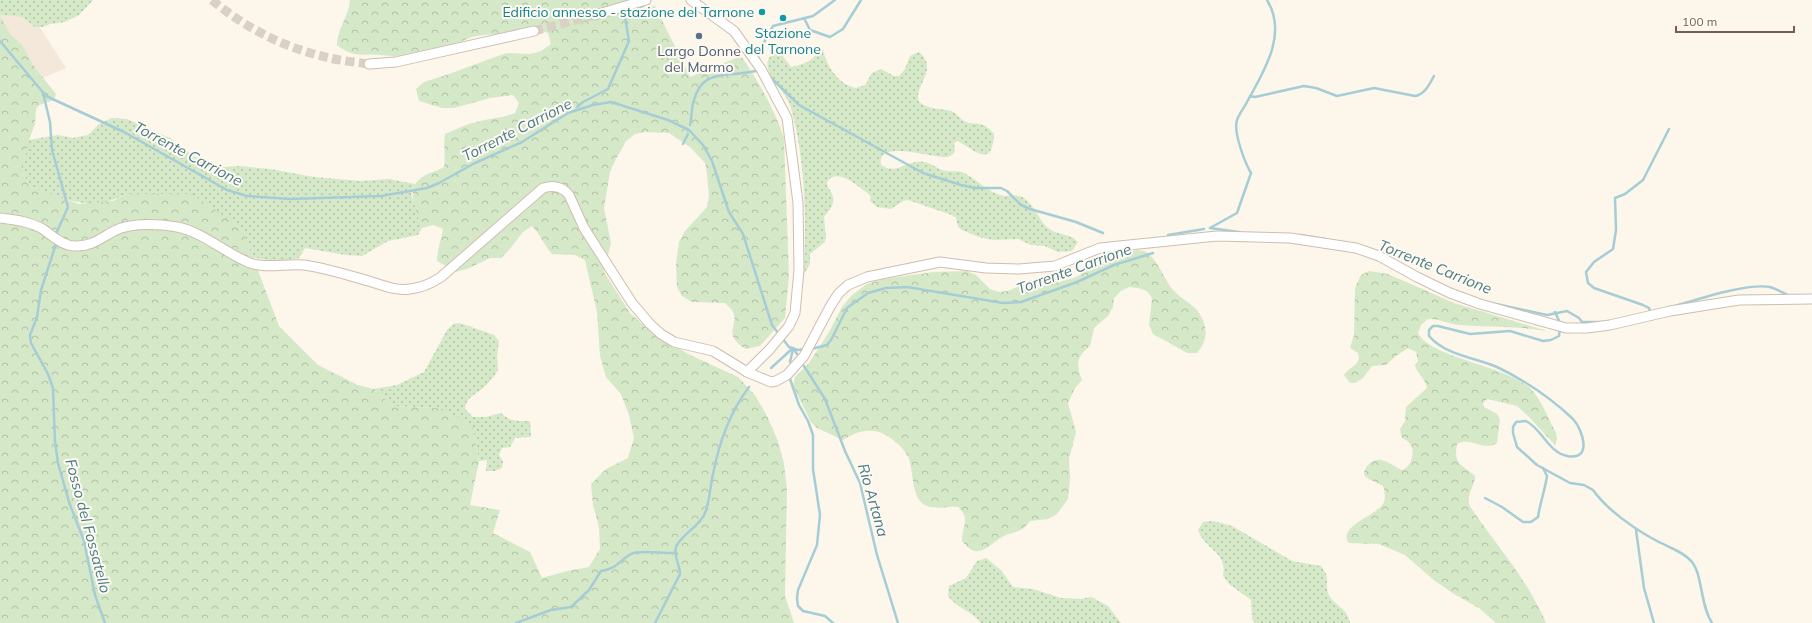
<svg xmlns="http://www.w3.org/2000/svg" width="1812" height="623" font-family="Mulish,sans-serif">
<defs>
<pattern id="grass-dots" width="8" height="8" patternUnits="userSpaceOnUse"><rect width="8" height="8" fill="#d5e9c9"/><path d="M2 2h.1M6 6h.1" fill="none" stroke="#b1c0a5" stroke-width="1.8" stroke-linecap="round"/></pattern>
<pattern id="forest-crowns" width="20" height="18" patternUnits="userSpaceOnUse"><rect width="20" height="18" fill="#d5e9c9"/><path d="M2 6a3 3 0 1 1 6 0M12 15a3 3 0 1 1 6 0" fill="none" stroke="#b1c0a5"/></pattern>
</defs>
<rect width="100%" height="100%" fill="#fcf6eb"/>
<path fill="#f3e8d9" d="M 0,0 L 22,0 L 66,68 L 17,89 L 0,71 Z"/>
<g fill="url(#grass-dots)">
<path d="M 0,0 L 93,0 L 79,15 L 65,22 L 50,24 L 43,27 L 35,27 L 24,18 L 17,16 L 0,15 Z"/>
<path d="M 823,50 C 827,67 839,85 856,88 L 865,85 L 872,73 L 881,69 L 894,76 L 899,76 L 905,69 L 910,56 L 919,52 C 940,70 913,85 919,102 C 929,110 940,108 951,111 C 957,113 959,118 964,121 C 976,127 980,118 994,134 C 992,169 976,151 958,141 L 954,143 L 955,152 C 952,154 950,157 947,157 C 934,159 876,138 881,165 C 898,176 906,159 924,162 C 932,163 938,170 946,171 C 952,172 958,170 964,173 C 976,179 985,189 997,194 C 1006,198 1016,193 1024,198 C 1036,206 1039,223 1051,230 C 1061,236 1070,233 1078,242 L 1072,251 L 1058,252 L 1045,246 L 1031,245 L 1018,239 L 993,240 L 979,237 L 962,230 L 958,227 L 956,218 L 952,215 L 908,200 L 903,201 L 891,209 L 877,207 L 870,201 L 871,197 C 868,192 863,190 858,186 C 849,180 836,170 827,182 C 827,188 830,189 832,194 C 836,203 830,210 824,217 L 826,237 L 825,242 L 810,254 L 810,264 L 804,274 C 806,218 806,159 790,105 C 785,89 751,64 777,52 L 782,55 L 791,67 C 798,66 807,63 813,58 C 817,54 817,51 823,50 Z"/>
<path d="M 112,118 L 127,119 L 170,138 L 195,157 L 210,164 L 224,167 L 239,166 L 270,169 L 314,177 L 360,181 L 389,179 L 415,184 L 411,194 L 422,228 L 418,235 L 388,241 L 362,256 L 346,255 L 305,248 L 299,258 C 282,262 268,261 252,257 L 245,236 L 126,194 C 91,213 65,199 31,187 L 22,172 L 28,140 L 58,135 L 73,138 L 88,135 L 99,124 Z"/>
<path d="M 460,323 L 494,335 L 499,341 L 497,356 L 498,370 C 494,377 489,383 483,388 C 474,396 467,396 465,409 L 473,417 L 486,417 L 501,413 C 510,422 518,421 530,421 L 531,437 L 515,438 L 510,447 L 502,448 L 499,455 L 503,461 L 502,468 L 495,471 L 486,471 L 487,460 L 479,461 L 473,428 L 437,408 L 393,406 L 373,389 L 397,385 L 424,372 L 447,330 L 453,324 Z"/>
<path d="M 1213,521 L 1232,526 L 1292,561 L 1321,566 C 1332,580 1324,581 1328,593 C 1333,606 1348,607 1350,623 L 1255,623 L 1252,619 L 1251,600 L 1229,584 L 1223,576 C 1228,552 1205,550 1198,530 L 1203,522 Z"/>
<path d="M 986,558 L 1001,570 L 1013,587 L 1033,589 L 1061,598 L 1081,599 L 1091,597 L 1108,606 L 1121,623 L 981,623 C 972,611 958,609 948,596 L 949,586 L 966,578 L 977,561 Z"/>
</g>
<g fill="url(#forest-crowns)">
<path d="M 350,0 L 629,0 L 618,11 L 622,13 L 655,6 L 690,77 L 741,56 C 759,82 774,108 784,138 L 789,276 L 785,318 L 760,346 L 746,349 C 720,333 741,326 732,310 C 730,308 727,305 725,303 L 692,302 L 682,296 L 677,287 L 676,264 L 679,242 L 685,231 L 707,207 L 709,196 L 707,174 L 705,163 L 690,147 L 669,133 L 646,132 L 635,134 L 626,141 L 615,161 L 610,172 L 604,208 L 611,243 L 604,272 L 630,313 L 648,329 L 688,354 L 738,377 L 755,395 L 767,416 L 778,441 L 784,464 L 787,489 L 785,596 L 794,623 L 0,623 L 0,16 L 11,35 L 22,45 L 33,65 L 56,94 L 54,100 L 39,105 L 36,109 L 35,124 L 29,140 L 22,172 L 31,187 L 79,204 L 113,201 L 126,194 L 192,194 L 234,223 L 245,236 L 279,326 L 318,365 L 358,385 L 373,389 L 393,406 L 437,408 L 461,419 L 473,428 L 479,461 L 470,505 L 500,510 L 493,533 L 530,552 L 542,578 L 567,571 L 589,567 L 600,549 L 599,527 L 593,505 L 591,484 L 606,469 L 628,458 L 634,438 L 629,415 L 621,394 L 606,377 L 600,356 L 597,312 L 585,260 L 575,255 L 552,254 C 543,244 541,235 532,226 L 523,232 L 509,250 L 501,258 L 490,258 L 467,269 L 456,272 L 437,261 C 437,250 441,241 443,229 L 433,225 L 422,228 C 417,211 403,188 424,176 C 430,172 436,172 444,167 C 446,156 443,146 445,134 C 457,129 468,123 481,121 C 493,118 503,118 515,113 L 519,103 L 513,95 L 490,98 L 454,108 L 442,108 L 419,101 L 416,89 L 424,82 L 449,74 L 495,57 L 507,53 L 530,54 L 541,51 L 551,44 L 548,33 C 534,28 531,31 518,33 C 502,35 488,33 472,37 C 460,41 450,49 438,52 C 419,57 400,57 380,55 C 359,53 356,59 337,45 C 337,28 349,17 350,0 Z"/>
<path d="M 1137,250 C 1139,251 1144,250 1146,252 C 1155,256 1166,281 1172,289 C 1179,297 1189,302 1196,309 C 1208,323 1209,340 1197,353 L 1187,353 L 1153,334 L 1149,325 L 1152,298 L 1147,291 L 1138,288 L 1129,287 L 1121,291 L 1114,298 L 1113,307 L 1108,316 L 1094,328 L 1090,346 C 1076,357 1076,364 1082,380 L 1075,388 L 1068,403 L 1076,432 L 1069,459 L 1070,479 L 1068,499 L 1057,514 L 1048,519 L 1030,521 C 1022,532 1018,531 1006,535 C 989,542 980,564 962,541 C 962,525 971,519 958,507 C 946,506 932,511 922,503 C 912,495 913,470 909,459 C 907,453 902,448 898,444 C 880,427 863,427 843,440 L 817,428 L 811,422 L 793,386 L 795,377 L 809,363 L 829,332 L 842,307 L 852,295 L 867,284 L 883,279 L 934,272 L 967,271 L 976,275 L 990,289 L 999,292 L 1008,291 L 1017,287 L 1043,286 L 1074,278 L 1120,254 Z"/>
<path d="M 1369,271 L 1388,274 L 1454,303 L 1547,331 C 1517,326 1488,327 1459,325 C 1448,324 1439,318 1428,319 L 1421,325 L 1418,333 C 1429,357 1506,366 1530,388 C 1542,400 1548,419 1556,433 L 1557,439 L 1555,445 L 1528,416 L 1517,406 L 1487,399 L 1483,403 L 1484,407 L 1497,414 L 1500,419 L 1497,443 C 1483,452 1471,436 1457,444 C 1453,465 1462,464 1475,476 C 1475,488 1464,495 1471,508 C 1497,546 1528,580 1546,623 L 1496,623 L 1479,608 L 1454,594 L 1435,581 L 1405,555 L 1379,544 L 1349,543 C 1336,527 1377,515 1383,504 C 1386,499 1385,491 1383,486 L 1367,478 L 1364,475 C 1364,470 1366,467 1369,464 C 1380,453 1392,466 1402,470 C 1411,467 1416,452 1410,444 C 1408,441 1405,439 1402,438 L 1400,429 L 1405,421 L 1406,407 L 1427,388 C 1426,379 1417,374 1415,365 L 1418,361 L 1416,352 L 1408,348 L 1396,356 L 1386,365 L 1372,366 L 1363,378 L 1355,383 L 1350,383 L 1344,375 C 1348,368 1357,367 1359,358 L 1358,353 L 1350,348 L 1354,335 L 1355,288 L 1361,275 Z"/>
</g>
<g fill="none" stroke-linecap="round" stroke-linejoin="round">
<g stroke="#a6cdd6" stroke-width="2.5">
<path d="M 804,18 L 810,30 L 830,37 L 843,29 L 861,0"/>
<path d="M 0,41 L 46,96 L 124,132 L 227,190 L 247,196 L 290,199 L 381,196 L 427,188 L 439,183 L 475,163 L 522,142 L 568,113 L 593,105 L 611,102 L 668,120 L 689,130 L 703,145 L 712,161 L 729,212 L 743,234 L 772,325 L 789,347 L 798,350 L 806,349"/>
<path d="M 759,59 L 757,55 L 773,26 L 813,16 L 835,0"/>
<path d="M 768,75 L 799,105 L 923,173 L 961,185 L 975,188 L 1001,188 L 1007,191 L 1021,205 L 1030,209 L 1076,222 L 1103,233"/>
<path d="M 43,93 L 50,122 L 52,150 L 68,207 L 55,236"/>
<path d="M 1250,96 L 1255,97 L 1304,86 L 1316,88 L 1337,96 L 1374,88 L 1415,96 C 1425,94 1429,85 1434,76"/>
<path d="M 577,107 L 583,102 L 608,89 L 629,41 L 624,11 L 643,6"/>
<path d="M 690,125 C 692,117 691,108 694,100 C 700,79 711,76 731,74 C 740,74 748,72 756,71"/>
<path d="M 683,144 L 688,134"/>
<path d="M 1210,228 L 1239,232"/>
<path d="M 1210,228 L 1237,213 L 1251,173 C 1245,163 1233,132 1237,120 C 1239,114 1244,108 1247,102 C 1264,71 1288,34 1267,0"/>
<path d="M 1168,235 L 1204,229"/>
<path d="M 1300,235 L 1325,239"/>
<path d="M 56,244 L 41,290 L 37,317 L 30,335 L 31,343 L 48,374 L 53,388 L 55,442 L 58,463 L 69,502 L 84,541 L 95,595 L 105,623"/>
<path d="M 1487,302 L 1547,315 L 1567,311 L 1579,318 L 1582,322 L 1602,322"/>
<path d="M 1675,306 C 1699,299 1747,283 1770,287 C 1777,289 1783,293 1790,296"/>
<path d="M 1555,312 L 1560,323"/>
<path d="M 1651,314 L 1649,308 L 1643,305 L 1594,288 L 1588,283 L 1586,272 L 1594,262 L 1613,249 L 1616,230 L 1615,198 L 1625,194 L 1643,180 L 1669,129"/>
<path d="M 1560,328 L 1559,336 L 1551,340 L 1543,341 L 1510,331 L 1470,334 L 1438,326 L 1433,326 L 1429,330 L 1429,336 C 1445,355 1476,358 1497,367 C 1524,380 1552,399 1573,419 C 1583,430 1593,461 1567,456 C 1548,452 1542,429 1526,421 L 1516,422 L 1513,427 L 1513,433 L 1517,447 L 1537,465 L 1570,483 L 1584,485 L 1593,490 C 1607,510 1636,530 1657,541 C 1668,547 1684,552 1692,562 C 1703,576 1700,605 1712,623"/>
<path d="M 793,348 L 797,354"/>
<path d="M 811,349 L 827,345 L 831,340 L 847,308 L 868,293 L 886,288 L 907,287 L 1003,303 L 1021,302 L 1077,282 L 1114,265 L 1153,253"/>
<path d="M 790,362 L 793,349"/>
<path d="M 804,366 L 825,399 L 845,451 L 860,483 L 877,555 L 898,623"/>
<path d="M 771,368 L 793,348"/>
<path d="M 789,376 L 799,405 L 808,421 L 813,435 L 813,469 L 820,515 L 817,545 L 798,590 L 797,598 L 798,606 L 803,611 L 825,616 L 833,623"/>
<path d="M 1485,498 L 1502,507 L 1523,522 L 1531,522 L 1538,517 C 1540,503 1545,490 1547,476 L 1543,468"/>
<path d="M 1636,530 L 1644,588 L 1654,623"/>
<path d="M 516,623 L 551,610 L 571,607 L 589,590 L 601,571 C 619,568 618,561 631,554 C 640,549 663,554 675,553"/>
<path d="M 655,623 L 680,574 C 680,565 673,555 676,547 C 682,533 700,527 705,513 C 710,501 710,486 713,474 C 719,443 730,412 749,387"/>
</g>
<g stroke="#dad0c4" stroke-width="9" stroke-dasharray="9 4.5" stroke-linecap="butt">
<path d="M 212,0 C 245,28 287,49 330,58 C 342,61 356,62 369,64"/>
<path d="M 534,31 L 595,15"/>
</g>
<defs>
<g id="minor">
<path d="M 691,0 L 734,31 L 761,69 L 787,118 L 798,203 L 799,270 L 795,313 L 789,326 L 770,349 L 747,372"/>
<path d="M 595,15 L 646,0"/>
<path d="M 369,64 L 396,62 L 534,31"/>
<path d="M 0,218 C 14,220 28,221 41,228 C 52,235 62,246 75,246 C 91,247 101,238 114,231 C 132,222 157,224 177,227 C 203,232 225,253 250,263 C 268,269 287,263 304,265 C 327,268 350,276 372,282 C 384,286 397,291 410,289 C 421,288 432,283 441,277 L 543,188 C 553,185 562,186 569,195 L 584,228 L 632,303 L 650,324 L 661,334 L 674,342 L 713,351 L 747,372 L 771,382 L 776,381 L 787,375 L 804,356 L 831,305 L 839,293 L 848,285 L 867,277 L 940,262 L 986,268 L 1019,269 L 1055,266 L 1100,248 L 1217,236 L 1290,238 L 1356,248 L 1379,256 L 1417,277 L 1450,293 L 1480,304 L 1566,328 L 1587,328 L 1610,325 L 1670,311 L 1739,300 L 1812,299"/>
</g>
</defs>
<use href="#minor" stroke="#cebeb0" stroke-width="11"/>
<use href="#minor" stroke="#fff" stroke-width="9"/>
</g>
<g fill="#0f9aa8" stroke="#fefaf1" stroke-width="1.5">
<circle cx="762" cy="12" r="4"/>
<circle cx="783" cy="18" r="4"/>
</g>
<circle fill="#5c6f8a" stroke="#fefaf1" stroke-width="1.5" cx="699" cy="36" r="4"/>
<g text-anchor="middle" stroke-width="4" stroke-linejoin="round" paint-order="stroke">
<g font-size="14" fill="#0d838f" stroke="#fefaf1" text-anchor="end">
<text x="754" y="17">Edificio annesso - stazione del Tarnone</text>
<text x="783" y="38" text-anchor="middle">Stazione<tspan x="783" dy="16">del Tarnone</tspan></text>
</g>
<g font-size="14" fill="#4e5e75" stroke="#fefaf1">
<text x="699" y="56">Largo Donne<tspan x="699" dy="16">del Marmo</tspan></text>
</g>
<g font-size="15" font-style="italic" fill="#497b88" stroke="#fefaf1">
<text transform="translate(517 130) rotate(-27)" y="5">Torrente Carrione</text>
<text transform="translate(188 154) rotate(28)" y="5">Torrente Carrione</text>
<text transform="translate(1435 267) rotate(22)" y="5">Torrente Carrione</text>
<text transform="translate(1074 269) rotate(-20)" y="5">Torrente Carrione</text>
<text transform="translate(873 500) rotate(74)" y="5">Rio Artana</text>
<text transform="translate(88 526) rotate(75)" y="5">Fosso del Fossatello</text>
</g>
</g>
<path d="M1676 26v6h118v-6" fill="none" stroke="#765e4e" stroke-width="2"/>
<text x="1682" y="26" font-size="12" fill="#765e4e" stroke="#fefaf1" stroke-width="3" paint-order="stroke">100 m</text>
</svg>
